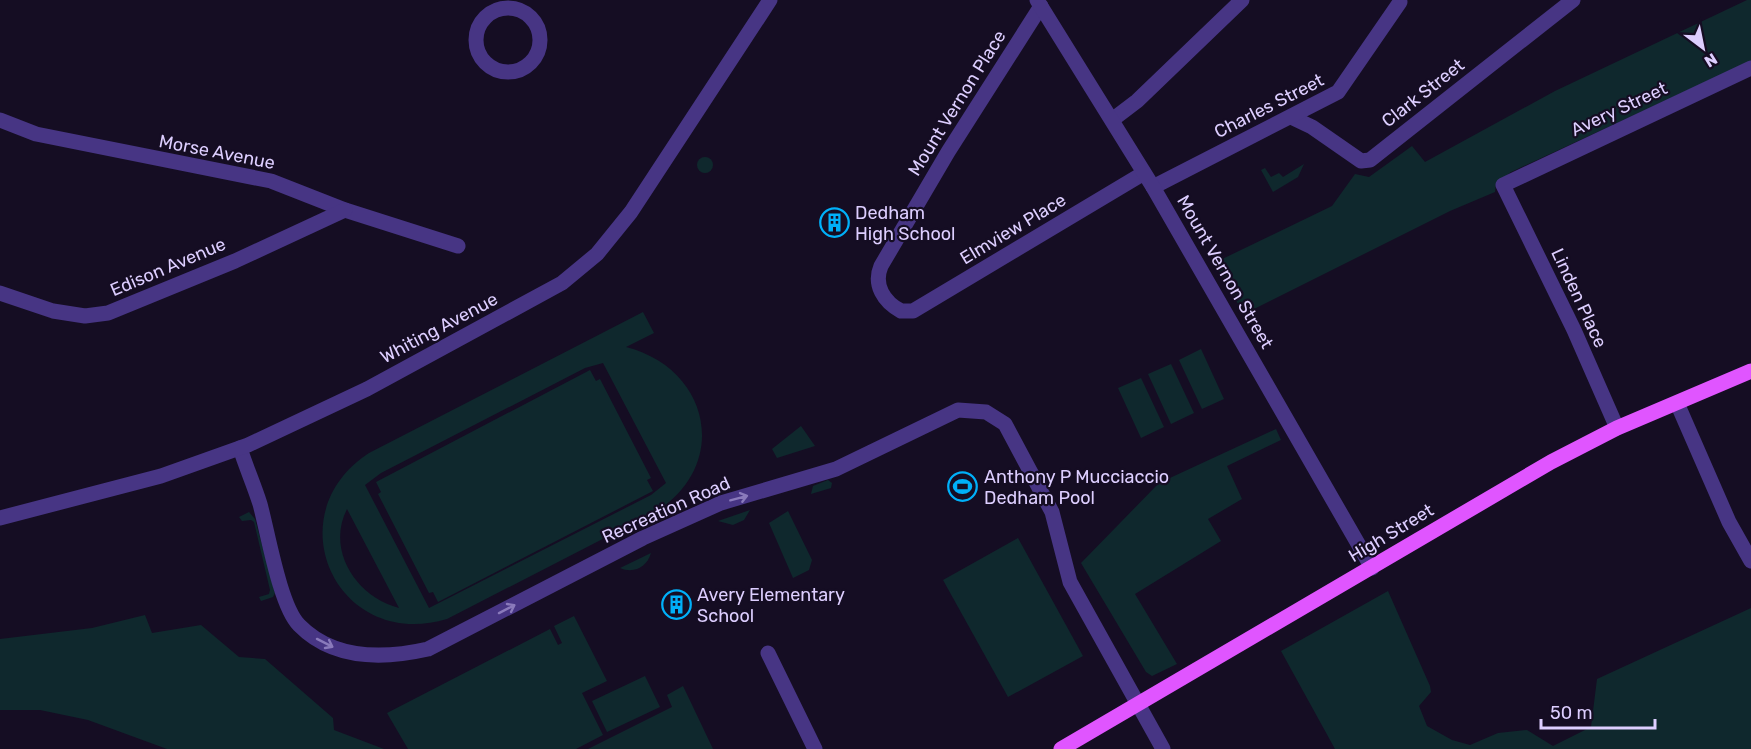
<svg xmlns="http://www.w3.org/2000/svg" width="1751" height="749" font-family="Rubik,sans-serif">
<rect width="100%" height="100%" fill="#150d23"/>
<g fill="#0f282d" fill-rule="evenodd">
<path d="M 1747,0 L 1751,0 L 1751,61 L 1511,172 L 1496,184 L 1495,192 L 1450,211 L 1244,314 L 1214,263 L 1332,206 L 1355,174 L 1369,177 L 1412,146 L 1425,162 L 1555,91 Z"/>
<circle cx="705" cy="165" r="8"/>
<path d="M 1304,164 L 1298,177 L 1273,192 L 1261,170 L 1265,168 L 1271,177 L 1279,173 L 1283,177 Z"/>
<path d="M 643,312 L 654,333 L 626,347 C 709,368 731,463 657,511 L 447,619 C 337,652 274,515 369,453 ZM 603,363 L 666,483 L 651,495 L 429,608 L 365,485 L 381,473 L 585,368 ZM 347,509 L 399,608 C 356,597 326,550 347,509 Z"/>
<path d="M 1201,349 L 1224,399 L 1202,409 L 1179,360 Z"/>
<path d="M 1171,364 L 1194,413 L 1171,424 L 1148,374 Z"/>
<path d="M 590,370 L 596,381 L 600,379 L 651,478 L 647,480 L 653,491 L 438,602 L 433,592 L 429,593 L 378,494 L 381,492 L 376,482 Z"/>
<path d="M 1141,378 L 1164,427 L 1141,438 L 1118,388 Z"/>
<path d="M 801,426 L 815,446 L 777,458 L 772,449 Z"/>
<path d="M 1276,429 L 1281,440 L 1227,466 L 1242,499 L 1208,519 L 1221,541 L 1135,594 L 1177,664 L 1152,676 L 1146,672 L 1081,563 L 1159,483 Z"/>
<path d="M 828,480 L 832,483 L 831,488 L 811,494 L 813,486 Z"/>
<path d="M 750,510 L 744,520 L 733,525 L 718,521 Z"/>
<path d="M 788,511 L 812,560 L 809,570 L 793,578 L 769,523 Z"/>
<path d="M 249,512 L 255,519 L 275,593 L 273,597 L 261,601 L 259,597 L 269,594 L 270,590 L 254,522 L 251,520 L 242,521 L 239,517 Z"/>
<path d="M 1018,538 L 1083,656 L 1008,697 L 943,580 Z"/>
<path d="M 651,553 C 647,567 634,574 620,568 Z"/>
<path d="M 1388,591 L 1430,686 L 1431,692 L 1419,706 L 1427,726 L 1452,740 L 1470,745 L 1498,733 L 1527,730 L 1553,746 L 1591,727 L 1597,679 L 1751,608 L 1751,749 L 1335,749 L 1281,651 Z"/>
<path d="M 145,615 L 152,633 L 201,625 L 239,657 L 265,659 L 333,718 L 334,730 L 384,749 L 167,749 L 88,720 L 40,710 L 0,710 L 0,639 L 92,628 Z"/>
<path d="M 574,616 L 607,681 L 582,693 L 603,735 L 576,749 L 408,749 L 387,713 L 550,629 L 558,645 L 562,643 L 554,626 Z"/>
<path d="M 645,676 L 660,707 L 607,732 L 592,701 Z"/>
<path d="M 683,686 L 713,749 L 588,749 L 672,707 L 667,695 Z"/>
</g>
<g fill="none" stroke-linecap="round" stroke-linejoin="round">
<g stroke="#473584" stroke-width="15">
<path d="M 1041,6 L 948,152 L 881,266 C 873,285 884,302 901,311 L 913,311 L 1144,173"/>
<circle cx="508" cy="40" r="32"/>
<path d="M 1291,117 L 1312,127 L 1361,161 L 1370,160 L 1573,0"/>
<path d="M 0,120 L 36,134 L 271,181 L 345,210 L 458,246"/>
<path d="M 1112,120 L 1137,101 L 1242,0"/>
<path d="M 1153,187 L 1338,92 L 1400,2"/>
<path d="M 0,293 L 53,311 L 85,316 L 108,313 L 235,261 L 345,210"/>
<path d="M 1677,403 L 1729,522 L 1751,561"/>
<path d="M 1617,428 L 1574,330 L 1503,185 L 1751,68"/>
<path d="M 240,448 C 246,467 254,485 260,504 C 268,533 280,606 299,625 C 333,660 384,659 428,649 L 643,538 L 721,503 L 836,469 L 958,410 L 986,412 L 1005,424 L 1052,512 L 1070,582 L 1163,749"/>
<path d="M 768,653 L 815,749"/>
</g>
<g stroke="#473584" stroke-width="15">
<path d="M 1037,0 L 1153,187 L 1372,568"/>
<path d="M 0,518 L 161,476 L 248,445 L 367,389 L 562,283 L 597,254 L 631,212 L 770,0"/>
</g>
<path stroke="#e055ff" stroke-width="15" d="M 1061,749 L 1551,462 L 1617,428 L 1751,371"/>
</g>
<defs><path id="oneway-shaft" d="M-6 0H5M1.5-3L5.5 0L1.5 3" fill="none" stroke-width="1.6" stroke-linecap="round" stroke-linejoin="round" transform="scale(1.5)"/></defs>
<g stroke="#8a7abb">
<use href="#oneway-shaft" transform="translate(739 498) rotate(-15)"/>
<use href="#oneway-shaft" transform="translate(507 609) rotate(-27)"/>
<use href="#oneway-shaft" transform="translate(325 643) rotate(27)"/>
</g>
<defs>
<symbol id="building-ring" viewBox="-11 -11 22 22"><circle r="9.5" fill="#150d23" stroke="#00b0f9" stroke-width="1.5"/><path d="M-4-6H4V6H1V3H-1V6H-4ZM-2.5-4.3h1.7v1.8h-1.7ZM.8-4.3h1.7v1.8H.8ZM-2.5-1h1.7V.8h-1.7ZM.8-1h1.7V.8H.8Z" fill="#00b0f9"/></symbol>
<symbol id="stadium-ring" viewBox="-11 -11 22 22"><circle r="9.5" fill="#150d23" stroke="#00b0f9" stroke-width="1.5"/><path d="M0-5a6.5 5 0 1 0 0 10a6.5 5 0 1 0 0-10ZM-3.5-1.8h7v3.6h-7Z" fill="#00b0f9"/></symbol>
</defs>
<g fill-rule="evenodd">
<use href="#building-ring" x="818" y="206" width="33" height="33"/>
<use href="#stadium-ring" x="946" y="470" width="33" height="33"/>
<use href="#building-ring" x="660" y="588" width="33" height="33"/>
</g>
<g text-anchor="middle" stroke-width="4.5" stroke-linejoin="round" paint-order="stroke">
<g font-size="18" fill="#ddceff" stroke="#150d23">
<text transform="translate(1423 93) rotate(-38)" y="6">Clark Street</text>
<text transform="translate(957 103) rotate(-58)" y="6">Mount Vernon Place</text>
<text transform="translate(1269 106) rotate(-27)" y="6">Charles Street</text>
<text transform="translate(1619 109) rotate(-25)" y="6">Avery Street</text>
<text transform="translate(217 152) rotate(11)" y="6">Morse Avenue</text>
<text transform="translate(1013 229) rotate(-31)" y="6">Elmview Place</text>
<text transform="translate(168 267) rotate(-23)" y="6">Edison Avenue</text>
<text transform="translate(1225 272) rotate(60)" y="6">Mount Vernon Street</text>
<text transform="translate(1579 298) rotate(65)" y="6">Linden Place</text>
<text transform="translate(439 328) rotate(-28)" y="6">Whiting Avenue</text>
<text transform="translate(666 510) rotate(-24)" y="6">Recreation Road</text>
<text transform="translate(1391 533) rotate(-31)" y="6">High Street</text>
</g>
<g font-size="18" fill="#ddceff" stroke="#150d23" text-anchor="start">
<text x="855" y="219">Dedham<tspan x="855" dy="21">High School</tspan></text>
<text x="984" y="483">Anthony P Mucciaccio<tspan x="984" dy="21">Dedham Pool</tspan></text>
<text x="697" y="601">Avery Elementary<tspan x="697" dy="21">School</tspan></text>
</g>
</g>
<g transform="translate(1703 48) rotate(148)" stroke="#150d23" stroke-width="4.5" paint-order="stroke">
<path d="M0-4.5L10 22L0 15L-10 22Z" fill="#ddceff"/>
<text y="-9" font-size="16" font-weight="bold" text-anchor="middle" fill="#ddceff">N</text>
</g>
<path d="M1541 719v9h114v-9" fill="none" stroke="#ddceff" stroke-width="3"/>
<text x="1550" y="719" font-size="18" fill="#ddceff" stroke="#150d23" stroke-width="4.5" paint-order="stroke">50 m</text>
</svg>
